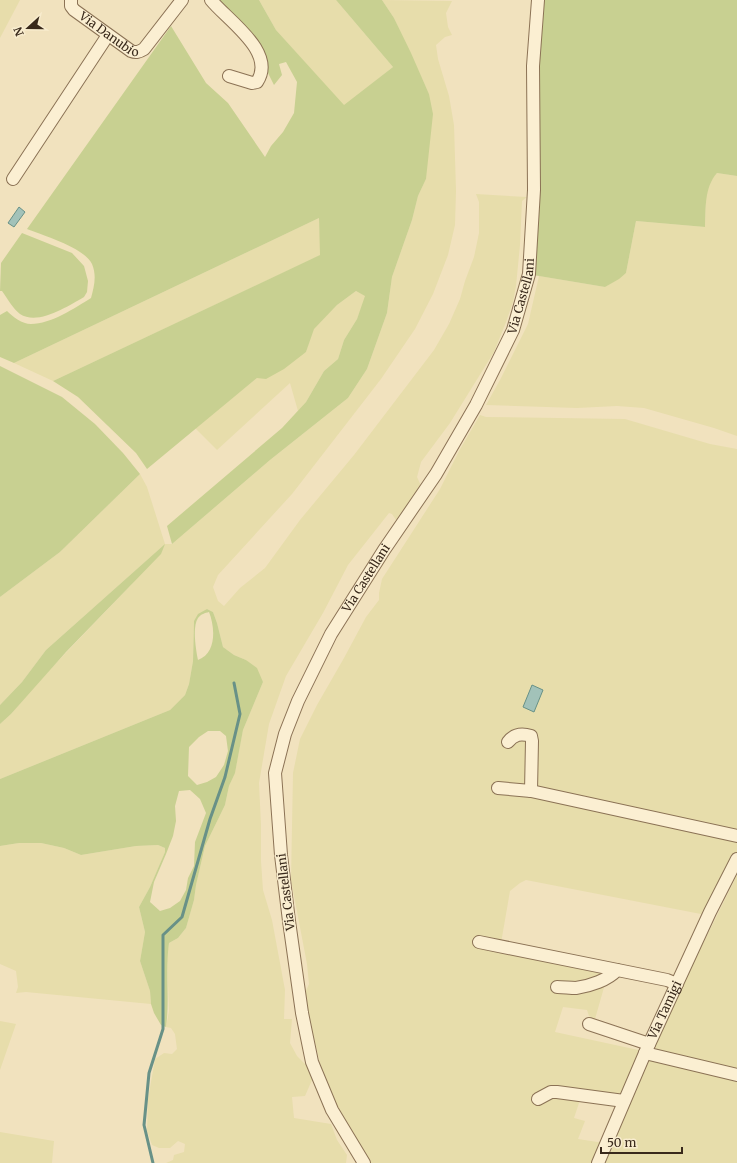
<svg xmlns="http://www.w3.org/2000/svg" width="737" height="1163" font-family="Merriweather,serif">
<rect width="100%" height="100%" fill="#f1e2be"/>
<g fill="#e7ddab">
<path d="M 0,0 L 20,0 L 0,38 Z"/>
<path d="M 259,0 L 336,0 L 393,67 L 344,106 L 276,30 Z"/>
<path d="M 382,0 L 452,1 L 446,13 L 448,27 L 452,35 L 445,37 L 436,45 L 438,59 L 449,96 L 454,125 L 456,191 L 455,225 L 448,255 L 433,294 L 415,329 L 381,379 L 292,494 L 218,575 L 213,587 L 218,601 L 224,606 L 240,588 L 265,568 L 300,520 L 354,455 L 434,350 L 449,324 L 460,299 L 465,281 L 474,257 L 479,233 L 479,202 L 476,194 L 527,197 L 522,201 L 520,245 L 516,286 L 513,302 L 506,322 L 494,352 L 450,423 L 421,462 L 417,477 L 422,488 L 399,522 L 396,520 L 392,514 L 389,513 L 348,565 L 323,613 L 286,676 L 269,724 L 259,783 L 261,825 L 261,861 L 263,890 L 272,920 L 285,990 L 284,1019 L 292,1019 L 290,1043 L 297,1056 L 310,1069 L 312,1080 L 305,1096 L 292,1097 L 294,1118 L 331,1124 L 337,1140 L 347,1155 L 346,1163 L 166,1163 L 173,1160 L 174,1155 L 184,1152 L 185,1144 L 178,1141 L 170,1148 L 159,1148 L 152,1145 L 147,1131 L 148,1099 L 155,1059 L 164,1053 L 172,1054 L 177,1049 L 175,1034 L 171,1028 L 166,1027 L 169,1011 L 167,956 L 169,943 L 178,938 L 186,928 L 194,900 L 196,885 L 205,846 L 225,805 L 229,786 L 235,772 L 243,730 L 263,682 L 246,660 L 234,655 L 223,647 L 217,623 L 213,612 L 207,609 L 194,621 L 193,661 L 189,684 L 185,695 L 170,710 L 0,779 L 0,724 L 11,714 L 36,684 L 130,586 L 164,545 L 46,650 L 22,682 L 0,705 L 0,597 L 60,552 L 140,474 L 147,487 L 165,544 L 172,544 L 270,460 L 348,398 L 367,369 L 387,313 L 392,277 L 412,220 L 418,196 L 426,179 L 429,94 L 394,18 Z"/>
<path d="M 717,173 L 737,176 L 737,436 L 714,428 L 644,408 L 617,406 L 577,408 L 486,405 L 500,380 L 528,324 L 539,276 L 605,287 L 626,273 L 636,221 L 705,227 L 706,194 L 711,179 Z"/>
<path d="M 319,218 L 321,255 L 53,381 L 14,363 Z"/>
<path d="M 356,291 L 366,296 L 357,319 L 344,340 L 338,359 L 324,371 L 306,402 L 298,411 L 290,383 L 217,450 L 195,428 L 257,378 L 306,352 L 313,329 L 337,305 Z"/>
<path d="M 480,415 L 486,417 L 625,419 L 710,444 L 737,449 L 737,832 L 544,800 L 737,839 L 737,853 L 706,915 L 526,880 L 520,883 L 510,891 L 501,943 L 609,970 L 595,1019 L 589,1016 L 587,1010 L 563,1007 L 555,1032 L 643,1051 L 621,1099 L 582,1094 L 574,1118 L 585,1121 L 578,1139 L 604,1143 L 594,1163 L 367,1163 L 344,1121 L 322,1071 L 307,1011 L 305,993 L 309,984 L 307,964 L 291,880 L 293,773 L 300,739 L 317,705 L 344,658 L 366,617 L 379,600 L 379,593 L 382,579 L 440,489 L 459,451 Z"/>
<path d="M 19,843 L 41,843 L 64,848 L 81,855 L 136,846 L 158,845 L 165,848 L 165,852 L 150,887 L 139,907 L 145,932 L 140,961 L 150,991 L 151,1004 L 26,992 L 16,993 L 18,987 L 16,971 L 0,964 L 0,846 Z"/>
<path d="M 737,875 L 737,1163 L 603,1163 L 650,1051 Z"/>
<path d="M 0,1021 L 16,1024 L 0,1070 Z"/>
<path d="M 0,1132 L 54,1141 L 52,1163 L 0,1163 Z"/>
</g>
<g fill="#c8d091" fill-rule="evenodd">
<path d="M 218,0 L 259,0 L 276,30 L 344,105 L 393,67 L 336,0 L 382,0 L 394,18 L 411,53 L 429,94 L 433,114 L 426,179 L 418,196 L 412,220 L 392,277 L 387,313 L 367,369 L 348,398 L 270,460 L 172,544 L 167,526 L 282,428 L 306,402 L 324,371 L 338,359 L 344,340 L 357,319 L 365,296 L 356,291 L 337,305 L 314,329 L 306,352 L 284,369 L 266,379 L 257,378 L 147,469 L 136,453 L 78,397 L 53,381 L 320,255 L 319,218 L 14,363 L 0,357 L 0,315 L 7,311 C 13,317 22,324 31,324 C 51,324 75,308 91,298 C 94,287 97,276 92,264 C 85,248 42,235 27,229 L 171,26 L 206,83 L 228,103 L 265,157 L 271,146 L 283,132 L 294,113 L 297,82 L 286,62 L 279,64 L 282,75 L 274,85 L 268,73 L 267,62 L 255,39 Z"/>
<path d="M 541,0 L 737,0 L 737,176 L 717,173 C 704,188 706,208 705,227 L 636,221 L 626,273 L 619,279 L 605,287 L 533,275 Z"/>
<path d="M 22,233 L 72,253 L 84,266 L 88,281 L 87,292 L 84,297 C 68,306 38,326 20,314 C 13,309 7,298 2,291 L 0,291 L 1,263 Z"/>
<path d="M 0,366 L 62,397 L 95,424 L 123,453 L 140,474 L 60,552 L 0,597 Z"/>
<path d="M 165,544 L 161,554 L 66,652 L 11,714 L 0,724 L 0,705 L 22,682 L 46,650 Z"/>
<path d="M 207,609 L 213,612 L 217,623 L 223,647 L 234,655 L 246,660 L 257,668 L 263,682 L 243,730 L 235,773 L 229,786 L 225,805 L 205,846 L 196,885 L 194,900 L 186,928 L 178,938 L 169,943 C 165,971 170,999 166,1027 L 161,1025 L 154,1013 L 151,1004 L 150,991 L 140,961 L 145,932 L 139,907 L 150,887 L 165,852 L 165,848 L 158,845 L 136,846 L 81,855 L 64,848 L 41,843 L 19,843 L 0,846 L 0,779 L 170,710 L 185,695 L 189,684 L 193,661 L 194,621 L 198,614 ZM 209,612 C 215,627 217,653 198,660 C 196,650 192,627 198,618 C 201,614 205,613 209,612 ZM 208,731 L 220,731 L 226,736 L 228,751 L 224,765 L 216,777 L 207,782 L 197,785 L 188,776 L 189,747 L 199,737 ZM 190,790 L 200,799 L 206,813 L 195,842 L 194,866 L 188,878 L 186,890 L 180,901 L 170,908 L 160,911 L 150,902 L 154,882 L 166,854 L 173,836 L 176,821 L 175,806 L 179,791 Z"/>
</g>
<g fill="#a2c2b9" stroke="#689187">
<path d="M 19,207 L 25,212 L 14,227 L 8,223 Z"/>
<path d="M 532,685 L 543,690 L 534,712 L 523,707 Z"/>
</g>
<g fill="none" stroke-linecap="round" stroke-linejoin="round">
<path stroke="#689187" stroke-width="3" d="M 153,1163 L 144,1125 L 149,1073 L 163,1029 L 163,935 L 182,917 L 210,819 L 225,777 L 240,714 L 234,683"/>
<defs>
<g id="minor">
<path id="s1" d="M 71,0 L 71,6 L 74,10 L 131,51 C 136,53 139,52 144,49 L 182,0"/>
<path d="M 211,0 C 227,20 277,52 257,82 L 252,83 L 229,76"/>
<path d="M 13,179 L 108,35"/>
<path d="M 508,742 C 514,734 521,733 531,736 L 532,741 L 531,791"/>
<path d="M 498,788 L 531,791 L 737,836"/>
<path d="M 479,942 L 667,980 L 677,984"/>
<path d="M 557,987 C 563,987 570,988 576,988 C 590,986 608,980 617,970"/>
<path d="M 589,1024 L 649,1044"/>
<path d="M 645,1053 L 737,1075"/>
<path d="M 538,1099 L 551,1092 L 557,1092 L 624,1101"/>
<path id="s2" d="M 364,1163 L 332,1110 L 312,1062 L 302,1013 L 289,921 L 281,855 L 275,773 L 285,734 L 298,701 L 331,634 L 384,550 L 436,474 L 476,405 L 513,330 L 529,274 L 534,190 L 533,66 L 538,0"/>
<path id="s3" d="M 598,1163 L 645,1053 L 710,912 L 737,859"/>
</g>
</defs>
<use href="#minor" stroke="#8b7255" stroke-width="14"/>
<use href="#minor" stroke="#fbefd2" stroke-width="12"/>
</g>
<g text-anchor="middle" stroke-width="3" stroke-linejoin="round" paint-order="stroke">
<g font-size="12" fill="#39291b" stroke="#f8ecce">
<text dy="4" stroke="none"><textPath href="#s1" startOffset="54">Via Danubio</textPath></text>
<text dy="4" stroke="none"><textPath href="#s2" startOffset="946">Via Castellani</textPath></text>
<text dy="4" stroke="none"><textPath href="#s2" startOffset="622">Via Castellani</textPath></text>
<text transform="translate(286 892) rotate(-97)" y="4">Via Castellani</text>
<text dy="4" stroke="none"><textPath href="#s3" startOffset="167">Via Tamigi</textPath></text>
</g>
</g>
<g transform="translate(28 28) rotate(249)" stroke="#f8ecce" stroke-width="3" paint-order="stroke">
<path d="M0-3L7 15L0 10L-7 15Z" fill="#39291b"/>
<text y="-6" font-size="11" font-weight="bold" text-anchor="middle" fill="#39291b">N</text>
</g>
<path d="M601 1147v6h81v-6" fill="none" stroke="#39291b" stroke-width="2"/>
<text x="607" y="1147" font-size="12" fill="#39291b" stroke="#f8ecce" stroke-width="3" paint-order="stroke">50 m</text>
</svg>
